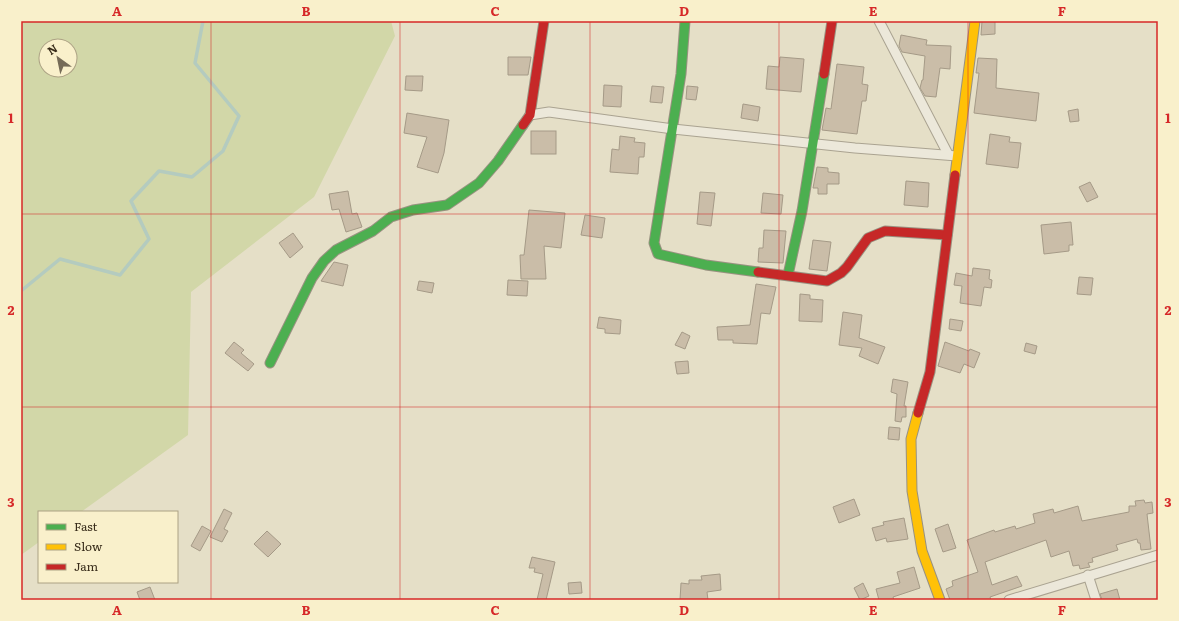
<svg xmlns="http://www.w3.org/2000/svg" width="1179" height="621" font-family="Literata,serif">
<rect width="100%" height="100%" fill="#e5dfc7"/>
<path fill="#d2d7a8" fill-rule="evenodd" d="M 21,21 L 391,21 L 395,36 L 314,197 L 191,292 L 188,435 L 81,512 L 39,512 L 39,542 L 21,555 ZM 46,46 L 70,46 L 70,70 L 46,70 Z"/>
<g fill="none" stroke-linecap="round" stroke-linejoin="round">
<path stroke="#b4cbbf" stroke-width="3.5" d="M 21,291 L 60,259 L 120,275 L 149,239 L 131,201 L 159,171 L 192,177 L 223,151 L 239,116 L 195,63 L 203,21"/>
</g>
<g fill="#cabda8" stroke="#a59a87">
<path d="M 982,21 L 995,21 L 995,34 L 981,35 Z"/>
<path d="M 901,35 L 927,40 L 926,45 L 951,46 L 950,69 L 940,68 L 936,97 L 925,96 L 920,88 L 922,80 L 923,80 L 925,56 L 902,52 L 899,46 Z"/>
<path d="M 508,57 L 531,57 L 528,75 L 508,75 Z"/>
<path d="M 780,57 L 804,59 L 801,92 L 766,89 L 768,66 L 779,67 Z"/>
<path d="M 978,58 L 997,59 L 996,88 L 1039,93 L 1036,121 L 974,113 L 979,73 L 976,73 Z"/>
<path d="M 837,64 L 864,67 L 862,84 L 868,85 L 866,101 L 862,101 L 857,134 L 822,130 L 826,108 L 831,109 Z"/>
<path d="M 406,76 L 423,76 L 422,91 L 405,90 Z"/>
<path d="M 604,85 L 622,86 L 621,107 L 603,106 Z"/>
<path d="M 652,86 L 664,87 L 662,103 L 650,102 Z"/>
<path d="M 687,86 L 698,87 L 696,100 L 686,99 Z"/>
<path d="M 743,104 L 760,107 L 758,121 L 741,118 Z"/>
<path d="M 1078,109 L 1079,121 L 1070,122 L 1068,111 Z"/>
<path d="M 407,113 L 449,120 L 444,153 L 438,173 L 417,167 L 427,137 L 404,133 Z"/>
<rect x="531" y="131" width="25" height="23"/>
<path d="M 990,134 L 1010,137 L 1009,142 L 1021,143 L 1018,168 L 986,164 Z"/>
<path d="M 620,136 L 635,138 L 634,142 L 645,143 L 644,157 L 639,157 L 638,174 L 610,172 L 612,149 L 619,150 Z"/>
<path d="M 817,167 L 828,168 L 828,172 L 839,173 L 839,184 L 827,184 L 827,194 L 818,194 L 818,188 L 813,188 Z"/>
<path d="M 906,181 L 929,183 L 928,207 L 904,205 Z"/>
<path d="M 1090,182 L 1098,197 L 1087,202 L 1079,187 Z"/>
<path d="M 348,191 L 352,214 L 357,213 L 362,227 L 346,232 L 339,209 L 332,210 L 329,194 Z"/>
<path d="M 700,192 L 715,193 L 711,226 L 697,224 Z"/>
<path d="M 763,193 L 783,195 L 781,214 L 761,213 Z"/>
<path d="M 529,210 L 565,213 L 561,248 L 544,246 L 546,279 L 521,279 L 520,255 L 524,255 Z"/>
<path d="M 585,215 L 605,218 L 602,238 L 581,235 Z"/>
<path d="M 1071,222 L 1073,245 L 1069,245 L 1069,251 L 1044,254 L 1041,225 Z"/>
<path d="M 764,230 L 786,231 L 783,263 L 758,262 L 759,248 L 763,248 Z"/>
<path d="M 293,233 L 303,247 L 290,258 L 279,243 Z"/>
<path d="M 813,240 L 831,242 L 827,271 L 809,269 Z"/>
<path d="M 334,262 L 348,265 L 343,286 L 321,281 Z"/>
<path d="M 973,268 L 990,270 L 989,279 L 992,280 L 991,288 L 984,287 L 981,306 L 960,303 L 962,286 L 954,285 L 956,273 L 972,276 Z"/>
<path d="M 1079,277 L 1093,278 L 1091,295 L 1077,294 Z"/>
<path d="M 508,280 L 528,281 L 527,296 L 507,295 Z"/>
<path d="M 419,281 L 434,283 L 432,293 L 417,290 Z"/>
<path d="M 756,284 L 776,287 L 770,314 L 761,313 L 757,344 L 733,343 L 733,340 L 718,340 L 717,327 L 750,325 Z"/>
<path d="M 800,294 L 810,295 L 810,299 L 823,300 L 822,322 L 799,321 Z"/>
<path d="M 843,312 L 862,315 L 859,338 L 885,347 L 878,364 L 859,356 L 862,348 L 839,345 Z"/>
<path d="M 599,317 L 621,320 L 620,334 L 605,333 L 605,329 L 597,328 Z"/>
<path d="M 950,319 L 963,321 L 961,331 L 949,329 Z"/>
<path d="M 682,332 L 690,336 L 685,349 L 675,345 Z"/>
<path d="M 234,342 L 244,350 L 241,353 L 254,364 L 248,371 L 225,353 Z"/>
<path d="M 945,342 L 969,351 L 970,349 L 980,353 L 974,368 L 964,364 L 960,373 L 938,366 Z"/>
<path d="M 1026,343 L 1037,346 L 1035,354 L 1024,351 Z"/>
<path d="M 688,361 L 689,373 L 677,374 L 675,362 Z"/>
<path d="M 893,379 L 908,382 L 904,406 L 906,406 L 906,417 L 902,417 L 901,422 L 895,421 L 897,394 L 891,392 Z"/>
<path d="M 889,427 L 900,428 L 899,440 L 888,439 Z"/>
<path d="M 854,499 L 860,515 L 839,523 L 833,507 Z"/>
<path d="M 1144,500 L 1145,503 L 1152,502 L 1153,513 L 1147,514 L 1151,549 L 1141,550 L 1140,543 L 1138,543 L 1137,539 L 1116,545 L 1118,550 L 1092,558 L 1093,562 L 1088,563 L 1090,567 L 1080,569 L 1079,565 L 1073,566 L 1069,551 L 1051,557 L 1046,540 L 985,562 L 992,585 L 1017,576 L 1022,586 L 990,597 L 991,600 L 950,600 L 946,589 L 953,586 L 952,581 L 978,572 L 967,540 L 994,530 L 995,532 L 1015,526 L 1016,529 L 1035,523 L 1033,514 L 1053,509 L 1054,513 L 1078,506 L 1082,521 L 1129,512 L 1129,506 L 1136,506 L 1135,501 Z"/>
<path d="M 224,509 L 232,513 L 224,529 L 228,531 L 222,542 L 210,537 Z"/>
<path d="M 904,518 L 908,539 L 887,542 L 886,538 L 876,541 L 872,528 L 884,525 L 883,522 Z"/>
<path d="M 948,524 L 956,548 L 943,552 L 935,529 Z"/>
<path d="M 202,526 L 211,531 L 200,551 L 191,546 Z"/>
<path d="M 267,531 L 281,544 L 268,557 L 254,544 Z"/>
<path d="M 532,557 L 555,562 L 546,600 L 537,600 L 543,574 L 534,572 L 535,568 L 529,568 Z"/>
<path d="M 914,567 L 920,588 L 893,597 L 894,600 L 879,600 L 876,589 L 900,583 L 897,572 Z"/>
<path d="M 720,574 L 721,590 L 707,592 L 708,600 L 680,600 L 681,583 L 689,584 L 689,580 L 702,580 L 701,576 Z"/>
<path d="M 581,582 L 582,593 L 569,594 L 568,583 Z"/>
<path d="M 863,583 L 869,596 L 860,600 L 854,588 Z"/>
<path d="M 150,587 L 155,600 L 140,600 L 137,592 Z"/>
<path d="M 1117,589 L 1120,600 L 1102,600 L 1100,594 Z"/>
</g>
<g fill="none" stroke-linecap="round" stroke-linejoin="round">
<defs>
<g id="street">
<path d="M 879,21 L 948,154"/>
<path d="M 530,115 L 549,112 L 673,129 L 855,148 L 957,156"/>
<path d="M 1088,575 L 1096,600"/>
<path d="M 1009,600 L 1158,555"/>
</g>
<g id="fast">
<path d="M 685,21 L 681,74 L 654,243 L 658,254 L 706,265 L 758,272"/>
<path d="M 788,275 L 802,211 L 824,74"/>
<path d="M 270,363 L 312,278 L 324,261 L 336,250 L 373,231 L 391,217 L 413,210 L 447,205 L 479,183 L 498,161 L 523,125"/>
</g>
<g id="slow">
<path d="M 955,175 L 975,21"/>
<path d="M 918,413 L 911,439 L 912,491 L 922,551 L 940,600"/>
</g>
<g id="jam">
<path d="M 824,74 L 832,21"/>
<path d="M 523,125 L 530,115 L 544,21"/>
<path d="M 758,272 L 827,281 L 841,273 L 847,267 L 868,238 L 885,231 L 947,235"/>
<path d="M 918,413 L 930,372 L 955,175"/>
</g>
</defs>
<use href="#street" stroke="#aaa391" stroke-width="11"/>
<use href="#fast" stroke="#999281" stroke-width="11"/>
<use href="#slow" stroke="#999281" stroke-width="11"/>
<use href="#jam" stroke="#999281" stroke-width="11"/>
<use href="#street" stroke="#ece8da" stroke-width="9"/>
<use href="#fast" stroke="#4caf50" stroke-width="9"/>
<use href="#slow" stroke="#ffc107" stroke-width="9"/>
<use href="#jam" stroke="#c62828" stroke-width="9"/>
</g>
<path fill="none" stroke="#d62828" stroke-width="1" stroke-opacity="0.55" d="M 211,21 L 211,600M 400,21 L 400,600M 590,21 L 590,600M 779,21 L 779,600M 968,21 L 968,600M 21,214 L 1158,214M 21,407 L 1158,407"/>
<rect width="1179" height="621" fill="none" stroke="#f9f0cb" stroke-width="44"/>
<rect x="38" y="511" width="140" height="72" fill="#f9f0cb" stroke="#aca284"/>
<rect x="46" y="524" width="20" height="6" fill="#4caf50" stroke="#aca284"/>
<text x="74" y="531" font-size="12" fill="#382c1a">Fast</text>
<rect x="46" y="544" width="20" height="6" fill="#ffc107" stroke="#aca284"/>
<text x="74" y="551" font-size="12" fill="#382c1a">Slow</text>
<rect x="46" y="564" width="20" height="6" fill="#c62828" stroke="#aca284"/>
<text x="74" y="571" font-size="12" fill="#382c1a">Jam</text>
<g transform="translate(58 58) rotate(327)"><circle r="19" fill="#f9f0cb" stroke="#aca284"/>
<path d="M0-3L7 15L0 10L-7 15Z" fill="#756b57"/>
<text y="-6" font-size="11" font-weight="bold" text-anchor="middle" fill="#382c1a">N</text>
</g>
<rect x="22" y="22" width="1135" height="577" fill="none" stroke="#d62828" stroke-width="1.5"/>
<g font-size="13" text-anchor="middle" font-weight="bold" fill="#d62828">
<text x="117" y="16">A</text>
<text x="306" y="16">B</text>
<text x="495" y="16">C</text>
<text x="684" y="16">D</text>
<text x="873" y="16">E</text>
<text x="1062" y="16">F</text>
<text x="11" y="123">1</text>
<text x="1168" y="123">1</text>
<text x="11" y="315">2</text>
<text x="1168" y="315">2</text>
<text x="11" y="507">3</text>
<text x="1168" y="507">3</text>
<text x="117" y="615">A</text>
<text x="306" y="615">B</text>
<text x="495" y="615">C</text>
<text x="684" y="615">D</text>
<text x="873" y="615">E</text>
<text x="1062" y="615">F</text>
</g>
</svg>
